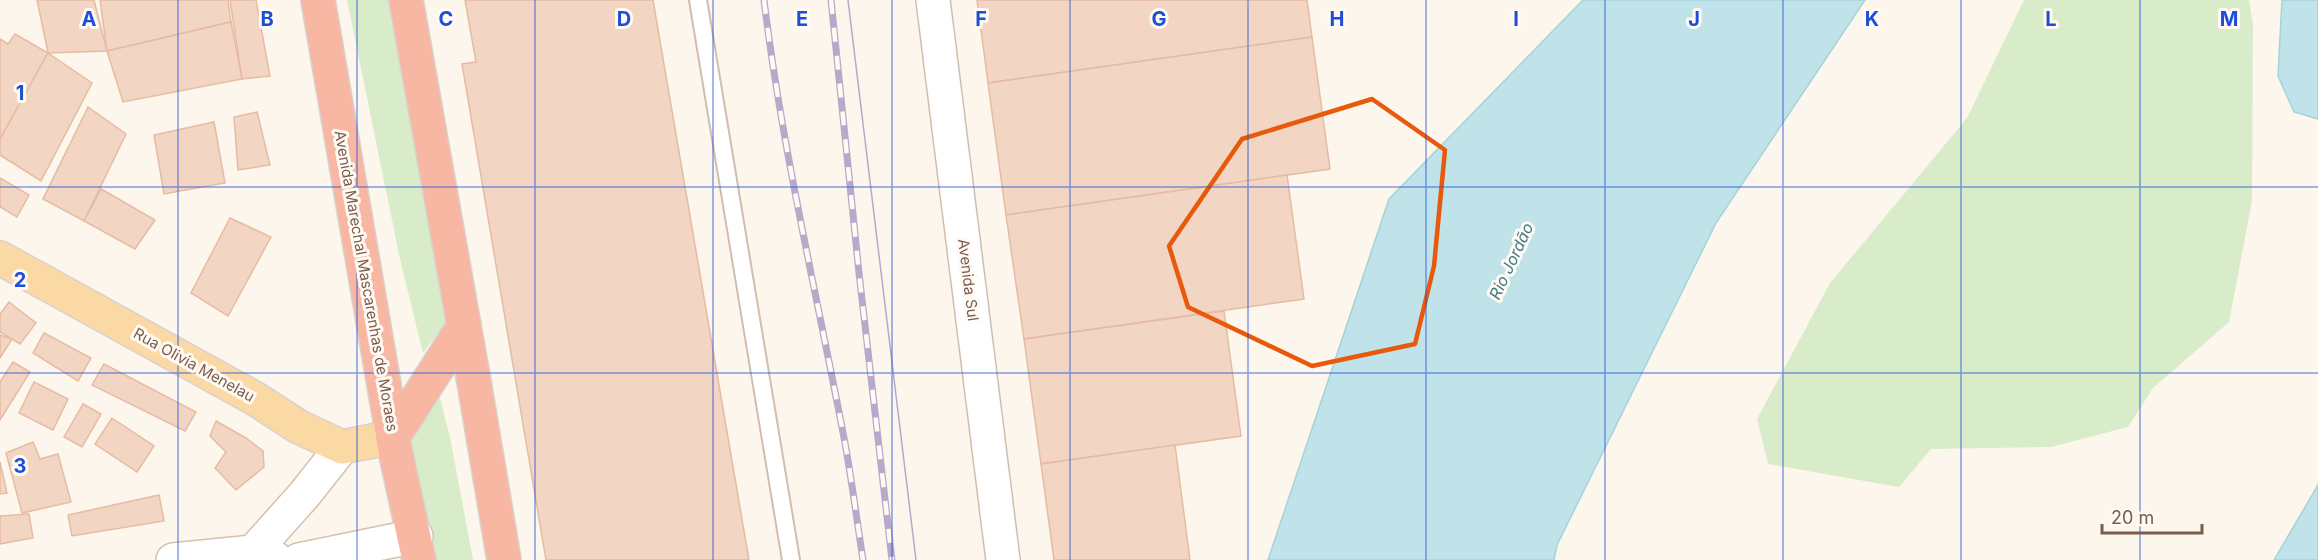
<svg xmlns="http://www.w3.org/2000/svg" width="2318" height="560" font-family="Inter,sans-serif">
<rect width="100%" height="100%" fill="#fdf6ec"/>
<g fill="#d8ecc9">
<path d="M 347,0 L 392,0 L 449,319 L 423,353 L 400,259 Z"/>
<path d="M 2024,0 L 2249,0 L 2253,25 L 2252,201 L 2229,322 L 2153,388 L 2128,427 L 2051,447 L 1931,449 L 1899,487 L 1768,464 L 1757,419 L 1830,283 L 1967,118 Z"/>
<path d="M 440,398 L 451,442 L 473,560 L 432,560 L 407,427 L 410,402 Z"/>
</g>
<g fill="#bfe3e8" stroke="#a5d3da" stroke-width="1.5">
<path d="M 1583,0 L 1865,0 L 1716,223 L 1557,545 L 1554,560 L 1268,560 L 1389,199 Z"/>
<path d="M 2282,0 L 2318,0 L 2318,119 L 2294,112 L 2278,76 Z"/>
<path d="M 2318,485 L 2318,560 L 2274,560 Z"/>
</g>
<g fill="#f3d5c3" stroke="#e6bba3" stroke-width="1.5">
<path d="M 37,0 L 94,0 L 107,51 L 48,53 Z"/>
<path d="M 100,0 L 228,0 L 231,22 L 107,51 Z"/>
<path d="M 230,0 L 256,0 L 270,76 L 242,79 Z"/>
<path d="M 465,0 L 653,0 L 749,560 L 546,560 L 462,64 L 476,62 Z"/>
<path d="M 977,0 L 1307,0 L 1312,37 L 988,83 Z"/>
<path d="M 231,22 L 242,79 L 123,102 L 107,51 Z"/>
<path d="M 15,34 L 48,53 L 0,139 L 0,39 L 8,44 Z"/>
<path d="M 1312,37 L 1330,169 L 1006,215 L 988,83 Z"/>
<path d="M 48,53 L 92,83 L 41,181 L 0,155 L 0,139 Z"/>
<path d="M 88,107 L 126,134 L 84,221 L 43,199 Z"/>
<path d="M 257,112 L 270,165 L 238,170 L 234,117 Z"/>
<path d="M 214,122 L 225,183 L 164,194 L 154,135 Z"/>
<path d="M 1287,175 L 1304,299 L 1024,339 L 1006,215 Z"/>
<path d="M 0,178 L 29,195 L 17,217 L 0,207 Z"/>
<path d="M 101,189 L 155,220 L 135,249 L 84,221 Z"/>
<path d="M 230,218 L 271,237 L 228,316 L 191,293 Z"/>
<path d="M 9,302 L 36,323 L 20,344 L 0,332 L 0,314 Z"/>
<path d="M 1224,311 L 1241,436 L 1041,464 L 1024,339 Z"/>
<path d="M 44,333 L 91,358 L 78,381 L 33,353 Z"/>
<path d="M 0,335 L 12,339 L 0,358 Z"/>
<path d="M 13,362 L 30,372 L 0,420 L 0,382 Z"/>
<path d="M 104,364 L 196,412 L 185,431 L 92,385 Z"/>
<path d="M 34,382 L 68,399 L 53,430 L 19,413 Z"/>
<path d="M 83,404 L 101,414 L 82,447 L 64,437 Z"/>
<path d="M 112,418 L 154,446 L 137,472 L 95,444 Z"/>
<path d="M 216,421 L 246,438 L 263,451 L 264,467 L 236,490 L 215,468 L 226,452 L 210,436 Z"/>
<path d="M 33,442 L 40,459 L 58,454 L 71,502 L 22,513 L 6,453 Z"/>
<path d="M 1175,445 L 1190,560 L 1054,560 L 1041,464 Z"/>
<path d="M 0,462 L 7,493 L 0,494 Z"/>
<path d="M 159,495 L 164,521 L 72,536 L 68,515 Z"/>
<path d="M 29,514 L 33,538 L 0,544 L 0,516 Z"/>
</g>
<g fill="none" stroke-linecap="round" stroke-linejoin="round">
<defs>
<path id="lane" d="M 698,0 L 791,560"/>
<path id="street" d="M 933,0 L 1003,560"/>
<g id="secondary">
<path d="M 253,552 L 304,495 L 342,447"/>
<path d="M 173,560 L 253,552 L 275,558"/>
<path d="M 299,560 L 416,536"/>
</g>
<path id="primary" d="M 0,258 L 254,398 L 299,427 L 342,447 L 393,437"/>
<g id="highway">
<path d="M 318,0 L 396,455 L 419,560"/>
<path d="M 406,0 L 474,382 L 504,560"/>
<path d="M 393,437 L 464,326"/>
</g>
</defs>
<use href="#lane" stroke="#d1beb0" stroke-width="20"/>
<use href="#street" stroke="#d1beb0" stroke-width="36"/>
<use href="#secondary" stroke="#d6c0b0" stroke-width="36"/>
<use href="#primary" stroke="#dad1cd" stroke-width="36"/>
<use href="#highway" stroke="#dad1cd" stroke-width="36"/>
<use href="#lane" stroke="#fff" stroke-width="16"/>
<use href="#street" stroke="#fff" stroke-width="33"/>
<use href="#secondary" stroke="#fff" stroke-width="33"/>
<use href="#primary" stroke="#fbd9a5" stroke-width="33"/>
<use href="#highway" stroke="#f7b7a3" stroke-width="33"/>
<path stroke="#b9a8c9" stroke-width="1.5" d="M 848,0 L 916,560"/>
<defs>
<g id="rail">
<path d="M 764,0 C 782,149 817,295 845,443 C 852,482 857,521 863,560"/>
<path d="M 831,0 L 859,273 L 892,560"/>
</g>
</defs>
<use href="#rail" stroke="#b9a8c9" stroke-width="7"/>
<use href="#rail" stroke="#fffaf3" stroke-width="4.5" stroke-dasharray="14" stroke-linecap="butt"/>
</g>
<path fill="none" stroke="#e8590c" stroke-width="4.5" stroke-linejoin="round" d="M 1372,99 L 1445,150 L 1434,266 L 1415,344 L 1312,366 L 1188,307 L 1169,246 L 1242,139 Z"/>
<path fill="none" stroke="#1d4ed8" stroke-width="1.5" stroke-opacity="0.55" d="M 178,0 L 178,560M 357,0 L 357,560M 535,0 L 535,560M 713,0 L 713,560M 892,0 L 892,560M 1070,0 L 1070,560M 1248,0 L 1248,560M 1426,0 L 1426,560M 1605,0 L 1605,560M 1783,0 L 1783,560M 1961,0 L 1961,560M 2140,0 L 2140,560M 0,187 L 2318,187M 0,373 L 2318,373"/>
<g text-anchor="middle" stroke-width="6" stroke-linejoin="round" paint-order="stroke">
<g font-size="15" fill="#7a5c4d" stroke="#fffaf3">
<text transform="translate(968 280) rotate(83)" y="5">Avenida Sul</text>
<text transform="translate(366 281) rotate(80)" y="5">Avenida Marechal Mascarenhas de Moraes</text>
<text transform="translate(194 365) rotate(29)" y="5">Rua Olivia Menelau</text>
</g>
<g font-size="16" font-style="italic" fill="#437c86" stroke="#fffaf3">
<text transform="translate(1511 261) rotate(-65)" y="6">Rio Jordão</text>
</g>
</g>
<g font-size="20" text-anchor="middle" font-weight="bold" fill="#1d4ed8" stroke="#fffaf3" stroke-width="6" stroke-linejoin="round" paint-order="stroke">
<text x="89" y="26">A</text>
<text x="267" y="26">B</text>
<text x="446" y="26">C</text>
<text x="624" y="26">D</text>
<text x="802" y="26">E</text>
<text x="981" y="26">F</text>
<text x="1159" y="26">G</text>
<text x="1337" y="26">H</text>
<text x="1516" y="26">I</text>
<text x="1694" y="26">J</text>
<text x="1872" y="26">K</text>
<text x="2051" y="26">L</text>
<text x="2229" y="26">M</text>
<text x="20" y="100">1</text>
<text x="20" y="287">2</text>
<text x="20" y="473">3</text>
</g>
<path d="M2102 524v9h100v-9" fill="none" stroke="#7a5c4d" stroke-width="3"/>
<text x="2111" y="524" font-size="18" fill="#7a5c4d" stroke="#fffaf3" stroke-width="4.5" paint-order="stroke">20 m</text>
</svg>
